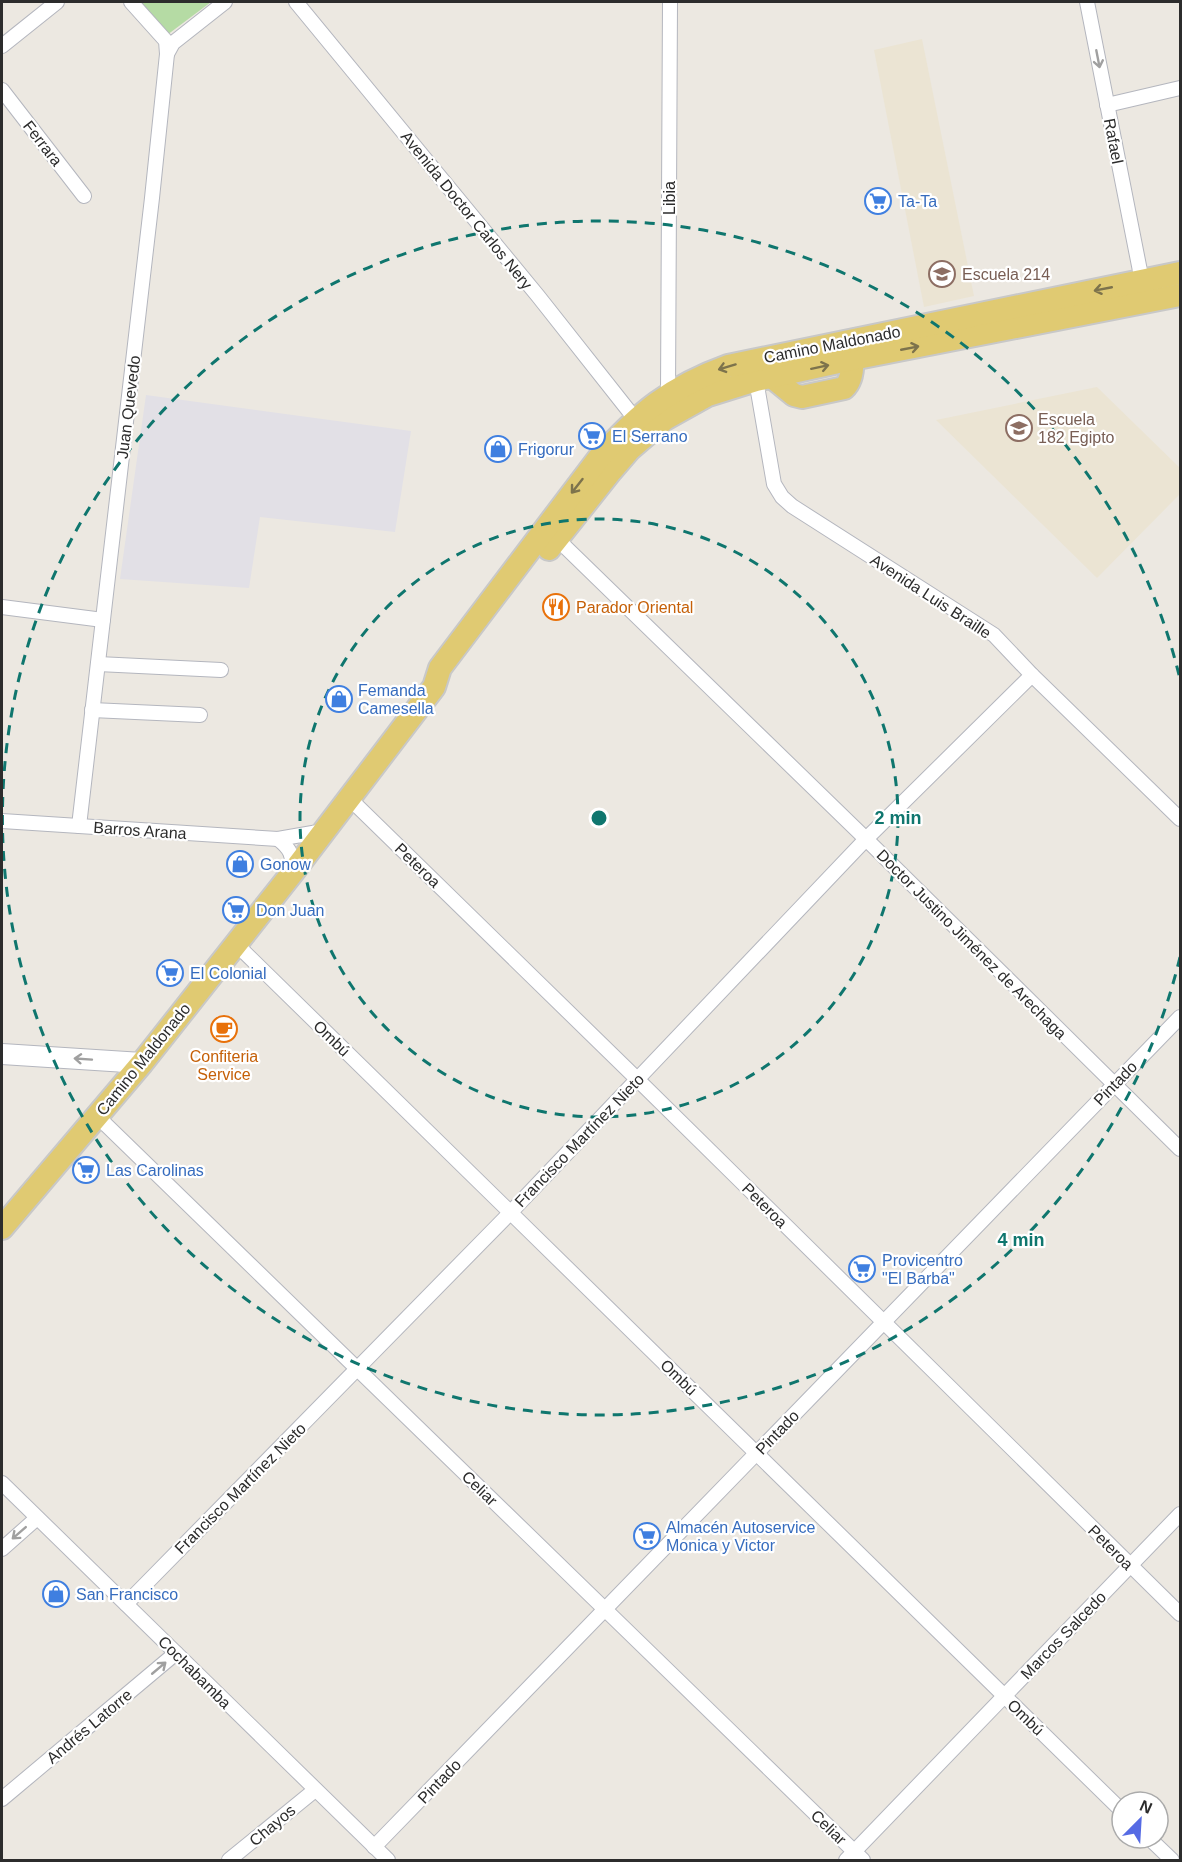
<svg xmlns="http://www.w3.org/2000/svg" width="1182" height="1862" font-family="Helvetica,sans-serif">
<rect width="100%" height="100%" fill="#ece8e1"/>
<path fill="#e2e0e6" d="M 146,395 L 411,431 L 395,532 L 260,517 L 249,588 L 120,579 Z"/>
<g fill="#ebe4d3">
<path d="M 922,39 L 974,296 L 924,307 L 874,50 Z"/>
<path d="M 1097,387 L 1180,468 L 1180,494 L 1097,578 L 936,420 Z"/>
</g>
<path fill="#b5dba4" d="M 136,2 L 211,2 L 167,35 Z"/>
<g fill="none" stroke-linecap="round" stroke-linejoin="round">
<defs>
<g id="street">
<path d="M 296,2 L 538,296 L 636,420"/>
<path d="M 1087,2 L 1142,281"/>
<path d="M 2,46 L 57,2"/>
<path d="M 167,54 L 173,43 L 225,2"/>
<path d="M 2,90 L 84,196"/>
<path d="M 1107,105 L 1180,88"/>
<path d="M 756,380 L 774,484 L 782,497 L 792,506 L 994,635 L 1032,675 L 1180,819"/>
<path d="M 668,394 L 670,2"/>
<path d="M 552,534 L 866,839 L 1180,1149"/>
<path d="M 2,607 L 103,620"/>
<path d="M 98,664 L 221,670"/>
<path d="M 92,710 L 200,715"/>
<path d="M 348,797 L 637,1079 L 1180,1614"/>
<path d="M 2,821 L 278,839 L 324,831"/>
<path d="M 79,826 L 152,198 L 167,54 L 166,41 L 131,2"/>
<path d="M 278,839 C 292,850 292,855 293,872"/>
<path d="M 236,944 L 1122,1811"/>
<path d="M 97,1116 L 863,1860"/>
<path d="M 2,1483 L 388,1860"/>
<path d="M 2,1549 L 37,1518"/>
<path d="M 126,1604 L 511,1212 L 866,839 L 1032,675"/>
<path d="M 2,1799 L 176,1653"/>
<path d="M 1149,1838 L 1172,1860"/>
<path d="M 374,1847 L 1180,1017"/>
<path d="M 229,1860 L 315,1790"/>
<path d="M 846,1860 L 1180,1514"/>
</g>
<path id="secondary" d="M 2,1054 L 142,1063"/>
<g id="primary">
<path d="M 772,377 L 794,395 L 802,397 L 844,388 C 854,379 853,359 851,346"/>
<path d="M 549,549 L 611,471 L 629,450 L 665,419 L 708,395 L 756,380 L 852,359 L 1180,295"/>
<path d="M 2,1228 L 142,1063 L 293,872 L 434,687 L 440,668 L 599,458 C 639,413 670,387 728,366 L 1180,273"/>
</g>
</defs>
<use href="#street" stroke="#b4b6be" stroke-width="16"/>
<use href="#secondary" stroke="#b4b6be" stroke-width="22"/>
<use href="#primary" stroke="#c8c8c8" stroke-width="26"/>
<use href="#street" stroke="#fff" stroke-width="14"/>
<use href="#secondary" stroke="#fff" stroke-width="20"/>
<use href="#primary" stroke="#e0ca72" stroke-width="22"/>
</g>
<defs><path id="oneway-shaft" d="M-6 0H5M1.5-3L5.5 0L1.5 3" fill="none" stroke-width="1.6" stroke-linecap="round" stroke-linejoin="round" transform="scale(1.5)"/></defs>
<g stroke="#a0a0a0">
<use href="#oneway-shaft" transform="translate(1098 59) rotate(79)"/>
<use href="#oneway-shaft" transform="translate(83 1059) rotate(-176)"/>
<use href="#oneway-shaft" transform="translate(19 1533) rotate(139)"/>
<use href="#oneway-shaft" transform="translate(159 1668) rotate(-40)"/>
</g>
<g stroke="#7d734c">
<use href="#oneway-shaft" transform="translate(1103 289) rotate(169)"/>
<use href="#oneway-shaft" transform="translate(910 348) rotate(-11)"/>
<use href="#oneway-shaft" transform="translate(727 367) rotate(163)"/>
<use href="#oneway-shaft" transform="translate(820 367) rotate(-12)"/>
<use href="#oneway-shaft" transform="translate(577 486) rotate(128)"/>
</g>
<g fill="none" stroke="#0f766e" stroke-width="3" stroke-dasharray="10 8">
<circle cx="599" cy="818" r="299"/>
<path d="M1180 957A597 597 0 1 1 1180 679"/>
</g>
<defs>
<symbol id="supermarket-ring" viewBox="-11 -11 22 22"><circle r="9.5" fill="#fff" stroke="#3f7fe0" stroke-width="1.5"/><path d="M-6-5.5h2.5l.6 2H6L4.5 2H-2.5L-4.4-4H-6ZM-1.5 3.2a1.3 1.3 0 1 0 .1 0ZM3 3.2a1.3 1.3 0 1 0 .1 0Z" fill="#3f7fe0"/></symbol>
<symbol id="school-ring" viewBox="-11 -11 22 22"><circle r="9.5" fill="#fff" stroke="#8d6e63" stroke-width="1.5"/><path d="M0-5L7-2L0 1L-7-2ZM-4 1L0 2.5L4 1V4Q0 6-4 4Z" fill="#8d6e63"/></symbol>
<symbol id="shop-ring" viewBox="-11 -11 22 22"><circle r="9.5" fill="#fff" stroke="#3f7fe0" stroke-width="1.5"/><path d="M-5-2.5h2.3a2.7 3.5 0 0 1 5.4 0H5L5.5 6h-11ZM-1.5-2.5h3a1.5 2.3 0 0 0-3 0Z" fill="#3f7fe0"/></symbol>
<symbol id="restaurant-ring" viewBox="-11 -11 22 22"><circle r="9.5" fill="#fff" stroke="#e8710a" stroke-width="1.5"/><path d="M-5-6h1v4h1v-4h1v4h1v-4h1v5L-1.5 .5V6h-2V.5L-5-1ZM5-6V6H3V1.5H1.5Q1.5-4 5-6Z" fill="#e8710a"/></symbol>
<symbol id="cafe-ring" viewBox="-11 -11 22 22"><circle r="9.5" fill="#fff" stroke="#e8710a" stroke-width="1.5"/><path d="M-5.5-4.5H6V0H3Q3 3.5 0 3.5H-2.5Q-5.5 3.5-5.5 0ZM3-3.2v2h1.7v-2ZM-6 4.5H4V6H-6Z" fill="#e8710a"/></symbol>
</defs>
<g fill-rule="evenodd">
<use href="#supermarket-ring" x="863" y="186" width="30" height="30"/>
<use href="#school-ring" x="927" y="259" width="30" height="30"/>
<use href="#school-ring" x="1004" y="413" width="30" height="30"/>
<use href="#supermarket-ring" x="577" y="421" width="30" height="30"/>
<use href="#shop-ring" x="483" y="434" width="30" height="30"/>
<use href="#restaurant-ring" x="541" y="592" width="30" height="30"/>
<use href="#shop-ring" x="324" y="684" width="30" height="30"/>
<use href="#shop-ring" x="225" y="849" width="30" height="30"/>
<use href="#supermarket-ring" x="221" y="895" width="30" height="30"/>
<use href="#supermarket-ring" x="155" y="958" width="30" height="30"/>
<use href="#cafe-ring" x="209" y="1014" width="30" height="30"/>
<use href="#supermarket-ring" x="71" y="1155" width="30" height="30"/>
<use href="#supermarket-ring" x="847" y="1254" width="30" height="30"/>
<use href="#supermarket-ring" x="632" y="1521" width="30" height="30"/>
<use href="#shop-ring" x="41" y="1579" width="30" height="30"/>
</g>
<g text-anchor="middle" stroke-width="4.5" stroke-linejoin="round" paint-order="stroke">
<g font-size="16" fill="#2c2c2c" stroke="#fff">
<text transform="translate(1114 141) rotate(79)" y="6">Rafael</text>
<text transform="translate(43 143) rotate(52)" y="6">Ferrara</text>
<text transform="translate(669 198) rotate(-90)" y="6">Libia</text>
<text transform="translate(467 210) rotate(51)" y="6">Avenida Doctor Carlos Nery</text>
<text transform="translate(832 344) rotate(-11)" y="6">Camino Maldonado</text>
<text transform="translate(128 407) rotate(-83)" y="6">Juan Quevedo</text>
<text transform="translate(931 596) rotate(33)" y="6">Avenida Luis Braille</text>
<text transform="translate(140 830) rotate(4)" y="6">Barros Arana</text>
<text transform="translate(418 865) rotate(44)" y="6">Peteroa</text>
<text transform="translate(972 944) rotate(45)" y="6">Doctor Justino Jiménez de Arechaga</text>
<text transform="translate(332 1038) rotate(44)" y="6">Ombú</text>
<text transform="translate(143 1059) rotate(-51)" y="6">Camino Maldonado</text>
<text transform="translate(1115 1083) rotate(-46)" y="6">Pintado</text>
<text transform="translate(579 1140) rotate(-46)" y="6">Francisco Martínez Nieto</text>
<text transform="translate(765 1205) rotate(45)" y="6">Peteroa</text>
<text transform="translate(679 1377) rotate(44)" y="6">Ombú</text>
<text transform="translate(777 1432) rotate(-46)" y="6">Pintado</text>
<text transform="translate(240 1488) rotate(-45)" y="6">Francisco Martínez Nieto</text>
<text transform="translate(480 1488) rotate(44)" y="6">Celiar</text>
<text transform="translate(1111 1547) rotate(45)" y="6">Peteroa</text>
<text transform="translate(1063 1635) rotate(-46)" y="6">Marcos Salcedo</text>
<text transform="translate(195 1672) rotate(45)" y="6">Cochabamba</text>
<text transform="translate(1026 1717) rotate(44)" y="6">Ombú</text>
<text transform="translate(89 1726) rotate(-40)" y="6">Andrés Latorre</text>
<text transform="translate(439 1781) rotate(-46)" y="6">Pintado</text>
<text transform="translate(272 1825) rotate(-40)" y="6">Chayos</text>
<text transform="translate(829 1827) rotate(44)" y="6">Celiar</text>
</g>
<g font-size="16" fill="#366cbe" stroke="#fff" text-anchor="start">
<text x="898" y="207">Ta-Ta</text>
<text x="612" y="442">El Serrano</text>
<text x="518" y="455">Frigorur</text>
<text x="358" y="696">Femanda<tspan x="358" dy="18">Camesella</tspan></text>
<text x="260" y="870">Gonow</text>
<text x="256" y="916">Don Juan</text>
<text x="190" y="979">El Colonial</text>
<text x="106" y="1176">Las Carolinas</text>
<text x="882" y="1266">Provicentro<tspan x="882" dy="18">"El Barba"</tspan></text>
<text x="666" y="1533">Almacén Autoservice<tspan x="666" dy="18">Monica y Victor</tspan></text>
<text x="76" y="1600">San Francisco</text>
</g>
<g font-size="16" fill="#785e54" stroke="#fff" text-anchor="start">
<text x="962" y="280">Escuela 214</text>
<text x="1038" y="425">Escuela<tspan x="1038" dy="18">182 Egipto</tspan></text>
</g>
<g font-size="16" fill="#c56008" stroke="#fff" text-anchor="start">
<text x="576" y="613">Parador Oriental</text>
<text x="224" y="1062" text-anchor="middle">Confiteria<tspan x="224" dy="18">Service</tspan></text>
</g>
</g>
<circle cx="599" cy="818" r="9" fill="#0f766e" stroke="#fff" stroke-width="3"/>
<g font-size="18" text-anchor="middle" font-weight="bold" fill="#0f766e" stroke="#fff" stroke-width="4.5" stroke-linejoin="round" paint-order="stroke">
<text x="898" y="824">2 min</text>
<text x="1021" y="1246">4 min</text>
</g>
<rect width="1182" height="1862" fill="none" stroke="#2c2c2c" stroke-width="6"/>
<g transform="translate(1140 1820) rotate(24)"><circle r="28" fill="#ffffff" stroke="#ababab" stroke-width="1.5"/>
<path d="M0-4.5L10 22L0 15L-10 22Z" fill="#566be4"/>
<text y="-9" font-size="16" font-weight="bold" text-anchor="middle" fill="#2c2c2c">N</text>
</g>
</svg>
